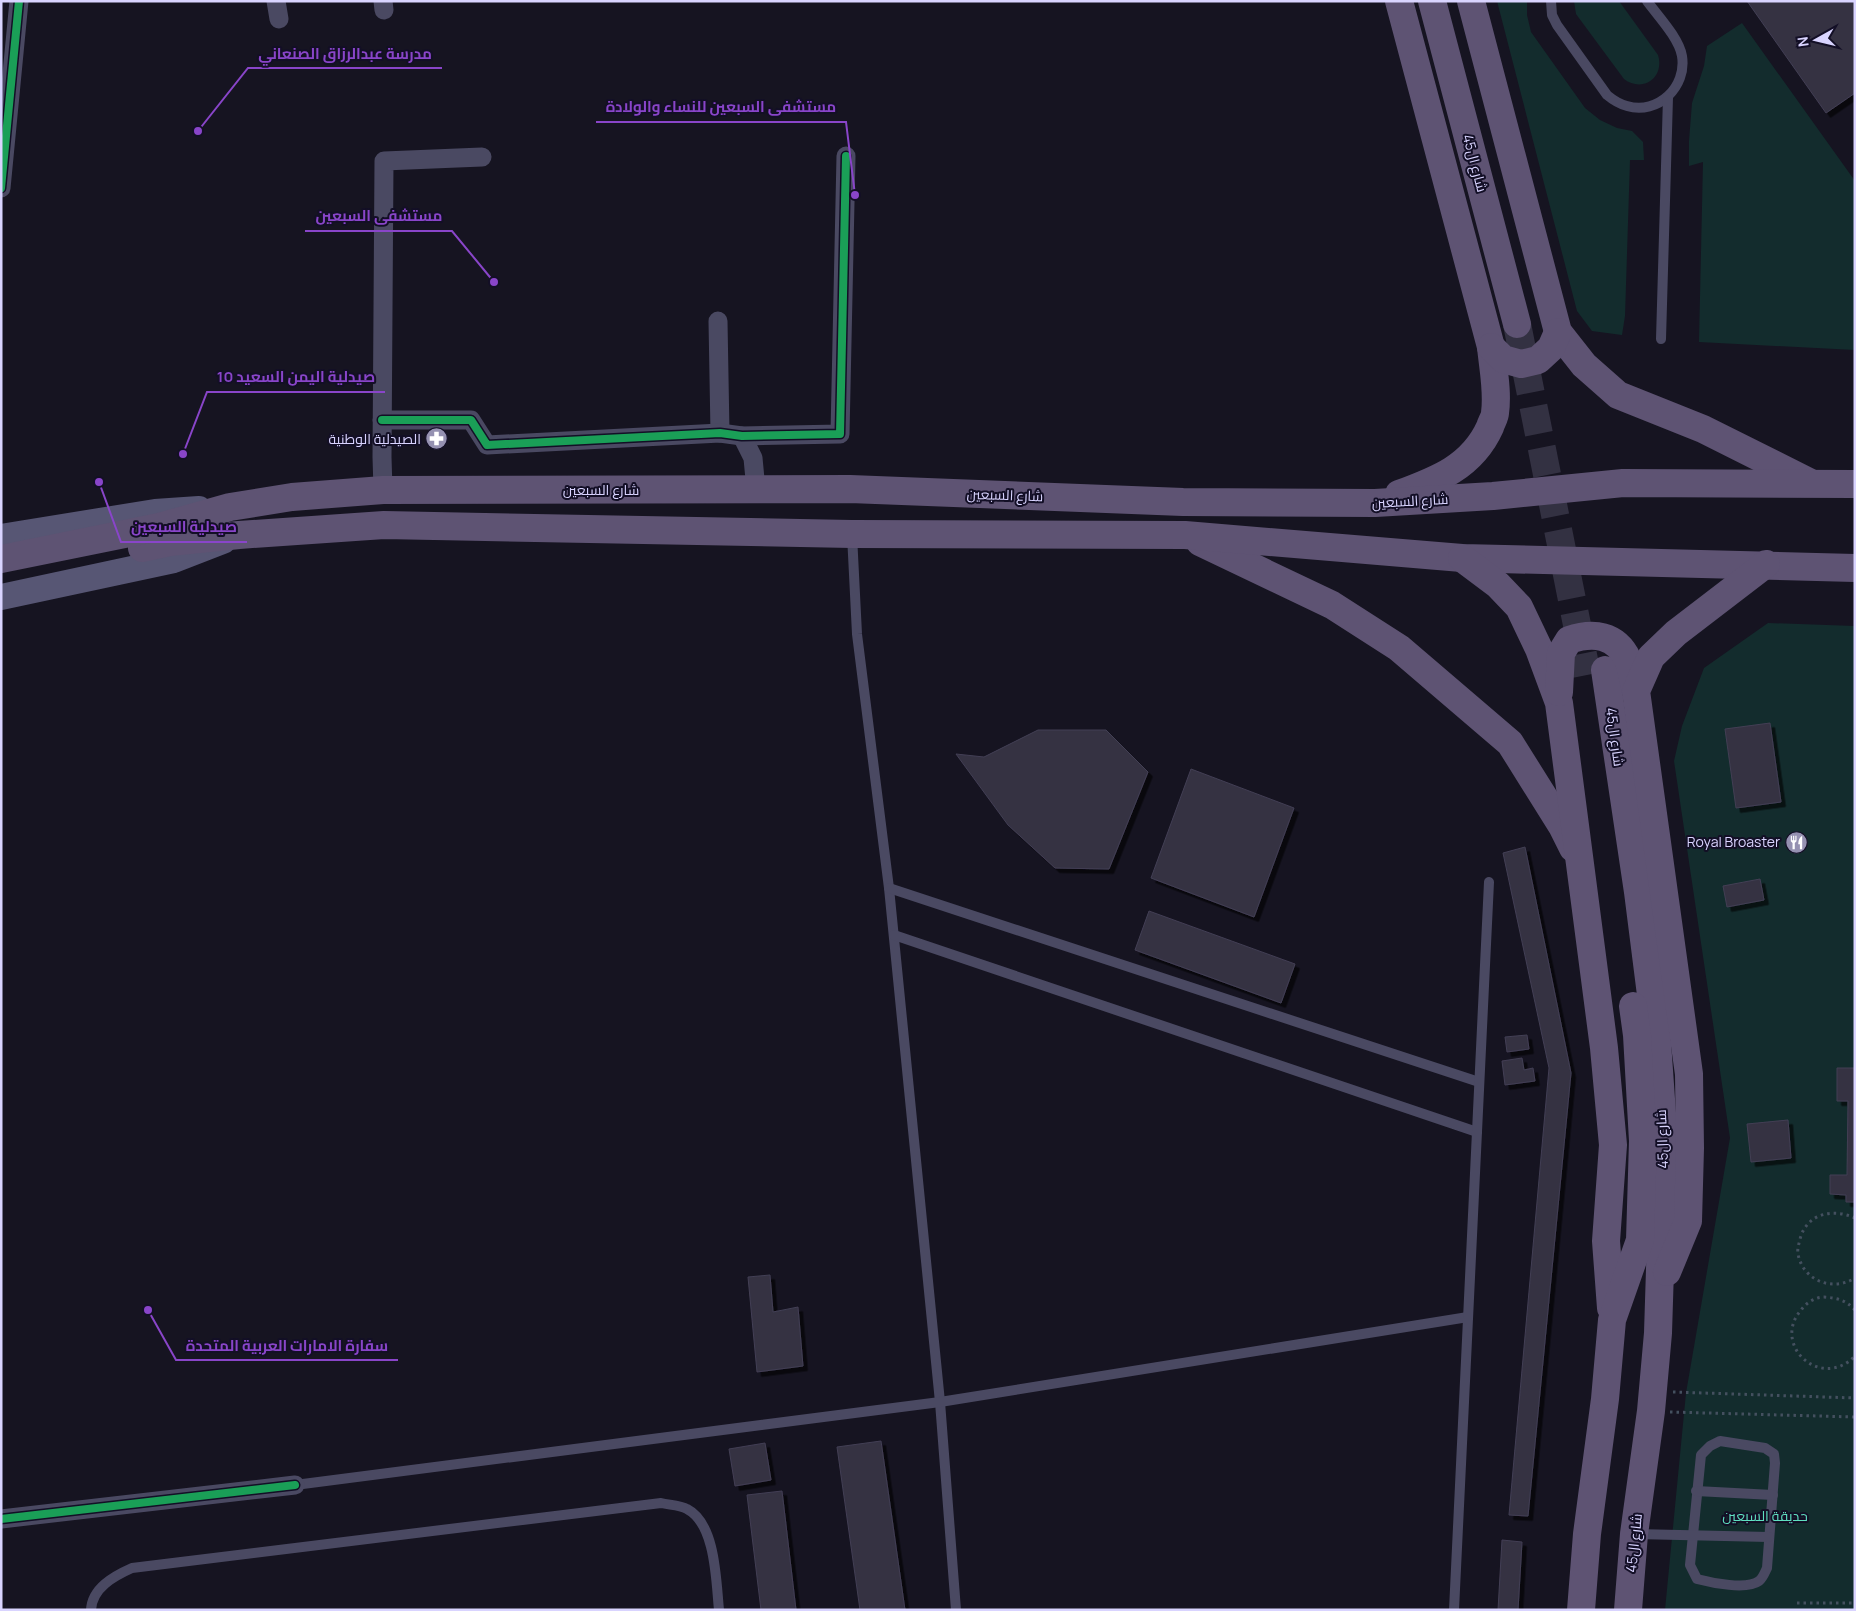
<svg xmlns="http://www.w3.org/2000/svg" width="1856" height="1611" font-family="Manrope,Cairo,sans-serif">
<defs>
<filter id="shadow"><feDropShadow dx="4.5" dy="4.5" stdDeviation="0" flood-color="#0009"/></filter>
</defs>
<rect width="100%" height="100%" fill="#161421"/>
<g fill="#132c2d">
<path d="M 1497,1 L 1527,1 L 1527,15 L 1531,32 L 1585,108 L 1600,120 L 1617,128 L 1632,131 L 1643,142 L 1644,160 L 1630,160 L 1625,316 L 1622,335 L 1592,331 L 1577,311 Z"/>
<path d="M 1574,1 L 1619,1 L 1658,55 C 1665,78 1642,93 1624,79 L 1576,14 Z"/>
<path d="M 1742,23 L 1855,181 L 1855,350 L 1699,342 L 1703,162 L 1689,166 L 1689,141 L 1692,103 L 1704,66 L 1707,46 Z"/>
<path d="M 1768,623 L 1855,626 L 1855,1610 L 1665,1610 L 1686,1393 L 1730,1138 L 1674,761 L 1682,726 L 1704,668 Z"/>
</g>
<g fill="#343243" stroke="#433f54" filter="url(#shadow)">
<path d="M 1747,1 L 1855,1 L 1855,93 L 1826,113 Z"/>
<path d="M 1770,723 L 1781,802 L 1736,808 L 1725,729 Z"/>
<path d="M 1038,730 L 1106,730 L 1148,772 L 1109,869 L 1055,868 L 1008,825 L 956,754 L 984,757 Z"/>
<path d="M 1191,769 L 1294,808 L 1254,917 L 1151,878 Z"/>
<path d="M 1525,847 L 1571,1073 L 1528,1516 L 1509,1515 L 1549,1068 L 1503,853 Z"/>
<path d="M 1760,879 L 1764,900 L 1727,907 L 1723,886 Z"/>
<path d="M 1149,911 L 1295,964 L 1281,1003 L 1135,950 Z"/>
<path d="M 1527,1035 L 1529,1049 L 1507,1052 L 1505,1037 Z"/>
<path d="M 1522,1058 L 1524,1070 L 1533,1068 L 1535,1081 L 1505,1085 L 1502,1061 Z"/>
<path d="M 1837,1068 L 1855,1068 L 1855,1202 L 1846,1202 L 1846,1195 L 1830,1194 L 1830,1175 L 1847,1175 L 1848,1101 L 1837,1101 Z"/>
<path d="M 1788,1120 L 1791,1158 L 1751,1162 L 1747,1124 Z"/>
<path d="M 770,1275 L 773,1312 L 798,1307 L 803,1366 L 757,1372 L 748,1277 Z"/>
<path d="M 881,1441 L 905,1610 L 860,1610 L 837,1447 Z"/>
<path d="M 765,1443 L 771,1480 L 735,1486 L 729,1449 Z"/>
<path d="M 782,1491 L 796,1610 L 761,1610 L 747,1495 Z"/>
<path d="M 1502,1540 L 1522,1542 L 1518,1610 L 1498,1610 Z"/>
</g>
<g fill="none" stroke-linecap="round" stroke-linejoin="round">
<path stroke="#333142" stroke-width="28" stroke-dasharray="28 14" stroke-linecap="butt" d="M 1517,324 L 1587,675"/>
<g stroke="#44505f" stroke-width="3" stroke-dasharray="2.5 4" stroke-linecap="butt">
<path d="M 1855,1218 C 1833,1208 1807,1213 1800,1239 C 1799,1244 1797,1249 1798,1254 C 1803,1281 1833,1292 1855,1278"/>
<path d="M 1855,1310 C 1846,1300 1837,1298 1824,1297 C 1815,1297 1806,1303 1801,1310 C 1771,1345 1821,1391 1855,1356"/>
<path d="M 1673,1392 L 1855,1398"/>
<path d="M 1670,1412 L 1855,1417"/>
<path d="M 1797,1603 L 1855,1603"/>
</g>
<g stroke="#4a4962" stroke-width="10">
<path d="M 1551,1 L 1552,15 L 1557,25 L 1607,95 C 1613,100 1619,104 1627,106 C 1658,115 1687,87 1682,56 C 1679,38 1658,16 1647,1"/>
<path d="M 1661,339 L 1668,97"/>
<path d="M 852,535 L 857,634 L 889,888 L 940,1402 L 956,1610"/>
<path d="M 889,888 L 1479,1082"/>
<path d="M 894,935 L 1477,1132"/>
<path d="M 1720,1441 L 1765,1448 L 1774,1454 L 1775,1463 L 1767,1568 C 1765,1572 1763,1578 1759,1581 C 1747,1590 1712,1583 1697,1579 L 1690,1565 L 1701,1455 L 1710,1446 Z"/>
<path d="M 295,1485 L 940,1402 L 1468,1317"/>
<path d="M 1696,1491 L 1773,1495"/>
<path d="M 1635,1534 L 1769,1537"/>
<path d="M 91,1610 C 92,1588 114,1576 132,1568 L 661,1503 C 669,1505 680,1505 687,1509 C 716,1524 716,1581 719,1610"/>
<path d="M 1454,1610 L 1489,882"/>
</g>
<g stroke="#4a4962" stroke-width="19">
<path d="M 276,1 L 279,19"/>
<path d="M 383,1 L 384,10"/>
<path d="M 1,188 L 19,1"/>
<path d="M 718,321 L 720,433"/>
<path d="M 382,420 L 471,420 L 487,445 L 720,433 L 742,436 L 840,434 L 846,156"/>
<path d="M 742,436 L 753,458 L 756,490"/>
<path d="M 383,490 L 382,457 L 384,161 L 482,157"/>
<path d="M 1,1519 L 295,1485"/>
</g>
<g stroke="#575674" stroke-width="26">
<path d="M 1,537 L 155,512 L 199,509"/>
<path d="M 1,597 L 174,560 L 223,541"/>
</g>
<g stroke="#5e5373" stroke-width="28">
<path d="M 1399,1 L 1491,347 C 1493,368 1498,391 1495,413 C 1495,417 1491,423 1490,427 C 1472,467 1437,480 1399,494"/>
<path d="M 1432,1 L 1517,324"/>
<path d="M 1471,1 L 1558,332 L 1584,365 L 1618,395 L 1703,429 L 1809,482"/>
<path d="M 1491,347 L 1503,359 L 1521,364 L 1538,360 L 1551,348 L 1558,332"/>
<path d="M 1200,542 L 1332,605 L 1399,648 L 1510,743 L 1562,826 L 1573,848"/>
<path d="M 142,548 L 170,542 L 239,535 L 384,525 L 852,534 L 1185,535 L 1462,558 L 1855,568"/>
<path d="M 1462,558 L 1498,585 L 1519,607 L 1539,649 L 1559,703 L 1604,1048 L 1613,1145 L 1606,1241 L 1611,1308"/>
<path d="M 1,559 L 159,527 L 230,507 L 292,497 L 383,490 L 850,489 L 1183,502 L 1375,503 L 1493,496 L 1623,483 L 1855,484"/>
<path d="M 1605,670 L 1638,892 L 1657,1042 L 1664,1142 L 1658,1333 L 1651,1411 L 1634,1534 L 1628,1610"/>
<path d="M 1559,692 L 1561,653 L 1569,640 C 1593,632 1616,634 1628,660 C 1632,669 1633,681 1636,691"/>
<path d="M 1667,1272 L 1688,1221 L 1690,1148 L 1689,1074 L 1636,691 L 1651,657 L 1676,633 L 1766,564"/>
<path d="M 1581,1610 L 1587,1534 L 1605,1399 L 1612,1320 L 1640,1240 L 1643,1141 L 1637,1035 L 1633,1006"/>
</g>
<defs>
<g id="cycleway">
<path d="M 1,188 L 19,1"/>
<path d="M 382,420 L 471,420 L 487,445 L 720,433 L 742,436 L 840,434 L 846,156"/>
<path d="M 1,1519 L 295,1485"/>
</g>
</defs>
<use href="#cycleway" stroke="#130f26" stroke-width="11"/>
<use href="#cycleway" stroke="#1a9f57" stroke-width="8"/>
</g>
<defs>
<symbol id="pharmacy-disc" viewBox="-11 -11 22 22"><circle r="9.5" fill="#9591b1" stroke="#130f26"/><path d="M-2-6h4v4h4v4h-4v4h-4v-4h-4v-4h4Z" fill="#fff"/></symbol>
<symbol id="restaurant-disc" viewBox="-11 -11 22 22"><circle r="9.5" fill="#9591b1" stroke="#130f26"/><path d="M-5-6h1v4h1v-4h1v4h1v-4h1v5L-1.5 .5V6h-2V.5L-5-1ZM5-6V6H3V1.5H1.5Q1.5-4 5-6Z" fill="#fff"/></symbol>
</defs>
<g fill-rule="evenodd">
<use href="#pharmacy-disc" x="424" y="426" width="25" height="25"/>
<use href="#restaurant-disc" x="1784" y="830" width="25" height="25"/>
</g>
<g text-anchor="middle" stroke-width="4" stroke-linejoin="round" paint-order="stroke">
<g font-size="14" fill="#d9d4ff" stroke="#130f26">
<text transform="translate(1475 163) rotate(75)" y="5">شارع ال45</text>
<text x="601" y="495">شارع السبعين</text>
<text transform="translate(1005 495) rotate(2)" y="5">شارع السبعين</text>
<text transform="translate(1410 501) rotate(-3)" y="5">شارع السبعين</text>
<text transform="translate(1615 737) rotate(82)" y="5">شارع ال45</text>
<text transform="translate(1662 1139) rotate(-92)" y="5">شارع ال45</text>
<text transform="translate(1634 1543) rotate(-84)" y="5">شارع ال45</text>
</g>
<g font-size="14" fill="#d9d4ff" stroke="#130f26" text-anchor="end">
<text x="421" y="444">الصيدلية الوطنية</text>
<text x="1780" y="847">Royal Broaster</text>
</g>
<g font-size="14" fill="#5fe0c0" stroke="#130f26">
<text x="1765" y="1521">حديقة السبعين</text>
</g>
</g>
<path fill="none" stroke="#8945c9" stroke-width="2" d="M198 131L248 68H442M855 195L846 122H596M494 282L452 231H305M183 454L207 392H385M99 482L121 542H247M148 1310L176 1360H398"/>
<g fill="#8945c9" stroke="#130f26" stroke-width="2">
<circle cx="198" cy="131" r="5"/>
<circle cx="855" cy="195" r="5"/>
<circle cx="494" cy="282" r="5"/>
<circle cx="183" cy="454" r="5"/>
<circle cx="99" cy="482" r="5"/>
<circle cx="148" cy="1310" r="5"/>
</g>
<g font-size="15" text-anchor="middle" font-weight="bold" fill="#8945c9" stroke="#130f26" stroke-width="4" stroke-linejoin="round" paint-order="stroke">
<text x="345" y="59">مدرسة عبدالرزاق الصنعاني</text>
<text x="721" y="112">مستشفى السبعين للنساء والولادة</text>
<text x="379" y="221">مستشفى السبعين</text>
<text x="296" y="382">صيدلية اليمن السعيد 10</text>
<text x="184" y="532">صيدلية السبعين</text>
<text x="287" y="1351">سفارة الامارات العربية المتحدة</text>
</g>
<rect width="1856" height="1611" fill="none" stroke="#d9d4ff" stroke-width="5"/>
<g transform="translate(1816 40) rotate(262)" stroke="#130f26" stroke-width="4" paint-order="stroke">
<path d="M0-4L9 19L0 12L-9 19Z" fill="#d9d4ff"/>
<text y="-8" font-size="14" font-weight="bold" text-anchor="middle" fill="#d9d4ff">N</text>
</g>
</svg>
